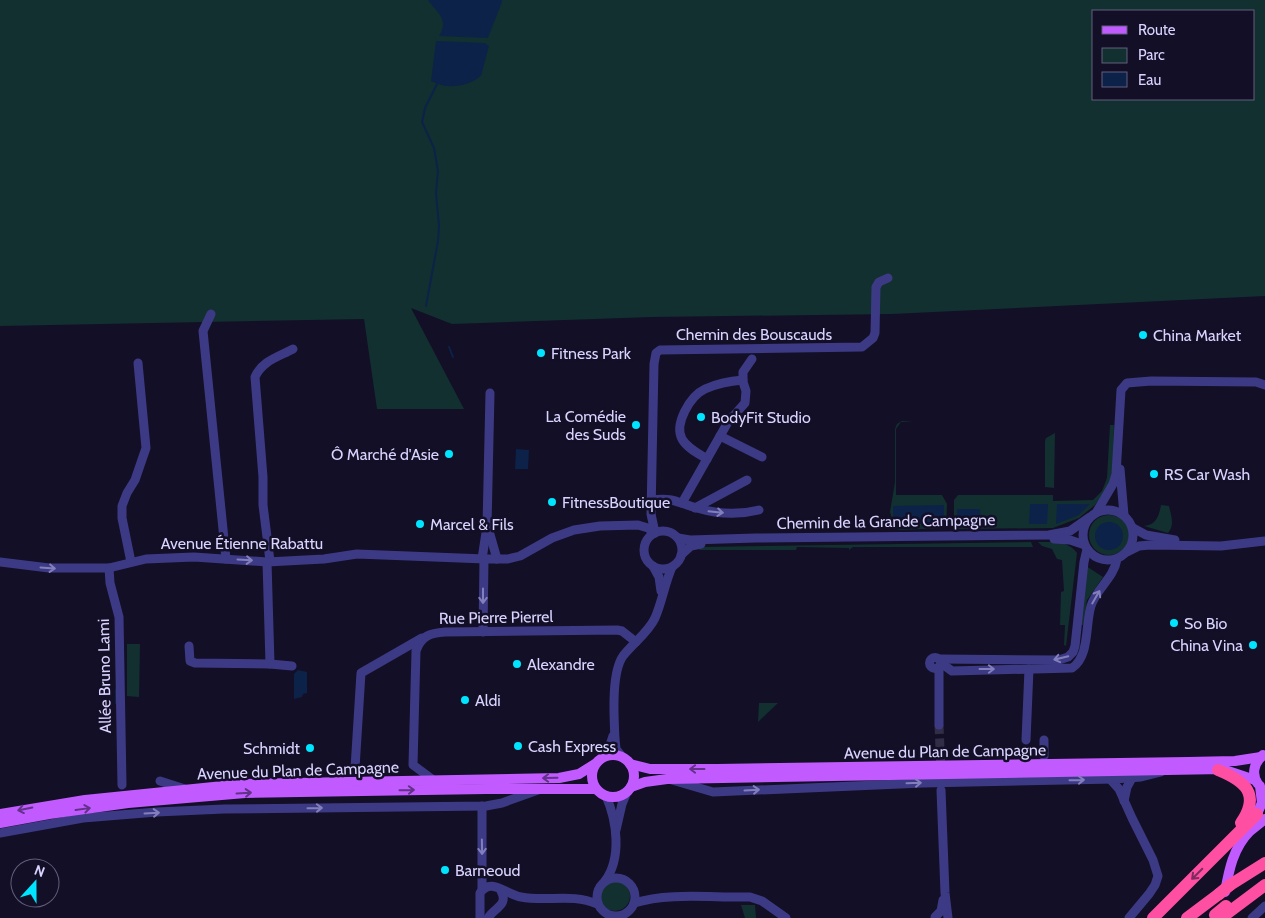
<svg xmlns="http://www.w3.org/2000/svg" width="1265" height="918" font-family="Cabin,sans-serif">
<rect width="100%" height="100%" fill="#130f26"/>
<g fill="#12302f" fill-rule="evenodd">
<path d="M 0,0 L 1265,0 L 1265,296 L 892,314 L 652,317 L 452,324 L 411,308 L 464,409 L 377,409 L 364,319 L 0,326 ZM 1094,11 L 1254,11 L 1254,99 L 1094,99 Z"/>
<path d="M 902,421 L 913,422 L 901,422 L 896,429 L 896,495 L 942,495 L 947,504 L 946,528 L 899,530 L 894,526 L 890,512 L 895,482 L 895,429 L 897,424 Z"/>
<path d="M 1110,425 L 1114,425 L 1113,469 L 1108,487 L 1095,505 L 1079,518 L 1053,528 L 957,529 L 954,527 L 954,500 L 958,495 L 1053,495 L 1053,501 L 1093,500 L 1102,491 L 1107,478 Z"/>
<path d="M 1055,433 L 1054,488 L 1045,487 L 1045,441 L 1046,438 Z"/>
<path d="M 1161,505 L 1169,506 C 1171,515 1175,525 1168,533 L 1144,526 C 1156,525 1159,516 1161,505 Z"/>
<circle cx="1109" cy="535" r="20"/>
<path d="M 1031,542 L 1033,547 L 853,547 L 849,550 L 849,548 L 797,547 L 796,550 L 699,550 L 701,547 Z"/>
<path d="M 1038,542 C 1052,542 1068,540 1077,553 L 1066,646 L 1064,645 L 1065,625 L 1060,625 L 1061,592 L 1064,591 L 1062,560 L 1057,559 L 1052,549 L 1042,546 Z"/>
<path d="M 1086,566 L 1103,577 L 1087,600 L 1083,625 L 1080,625 Z"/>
<path d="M 127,644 L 140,644 L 139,697 L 127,696 Z"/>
<path d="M 759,703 L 778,703 L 758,722 Z"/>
<circle cx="615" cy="896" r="15"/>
<path d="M 741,905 L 755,905 L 756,918 L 745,918 Z"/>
</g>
<g fill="#0c2248">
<path d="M 428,0 L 502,0 L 502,2 L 488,38 L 439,36 C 450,19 436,12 428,0 Z"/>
<path d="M 436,41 L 485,43 L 489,46 L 481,76 C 467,87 447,90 431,81 Z"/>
<path d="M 516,449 L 529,450 L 528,469 L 515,469 Z"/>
<path d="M 1030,504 L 1048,504 L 1047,524 L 1029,524 Z"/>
<path d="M 1057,504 L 1090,504 L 1079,515 L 1056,524 Z"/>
<path d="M 944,505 L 944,524 L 899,524 L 893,518 L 893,506 Z"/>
<path d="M 957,509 L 980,509 L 981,522 L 957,522 Z"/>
<circle cx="1109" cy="536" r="14"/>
<path d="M 298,670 L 307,672 L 307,693 L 303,694 L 302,697 L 294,699 L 294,674 Z"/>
</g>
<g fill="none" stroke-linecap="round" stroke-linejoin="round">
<g stroke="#0c2248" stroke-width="2">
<path d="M 426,306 L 438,241 L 439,226 L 436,193 L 438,171 L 434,148 L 422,122 L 425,108 L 437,84"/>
<path d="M 449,347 L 453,357"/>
<path d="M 116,690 L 116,703 L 117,704"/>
</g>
<path stroke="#312d47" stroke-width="9" stroke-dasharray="9 4.5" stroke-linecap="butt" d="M 939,725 L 941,772"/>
<g stroke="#3d3a85" stroke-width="9">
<path d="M 211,314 L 203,331 L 226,559"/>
<path d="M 720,436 L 762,457"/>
<path d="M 707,459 C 699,454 687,448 682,439 C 674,424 690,396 705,389 C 716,384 730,381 743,380"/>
<path d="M 1120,469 L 1124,515"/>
<path d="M 652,500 C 675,497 677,503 697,508 C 717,514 739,515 759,510"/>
<path d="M 682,503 L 728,422 L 745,403 L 746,391 L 743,382 L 743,372 L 752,359"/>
<path d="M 695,508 L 747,480"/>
<circle cx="1108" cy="535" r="25"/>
<path d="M 1096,513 L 1113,484 L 1116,474 L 1121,390 L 1127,383 L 1151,381 L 1256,382 L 1265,385"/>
<path d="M 1133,528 L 1146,535 L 1175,540"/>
<path d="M 489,531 L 497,559"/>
<circle cx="663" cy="550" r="19"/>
<path d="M 655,533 L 651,514 L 654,364 L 656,353 L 660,350 L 862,347 L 873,338 L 875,333 L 876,287 L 879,282 L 888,278"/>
<path d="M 678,538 L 690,540 L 756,538 L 1049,535 L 1070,531 L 1090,517"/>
<path d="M 1054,539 L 1070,540 L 1085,545"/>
<path d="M 1127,552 L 1139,546 L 1150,545 L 1221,546 L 1265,541"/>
<path d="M 681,555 L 691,546 L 701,544"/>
<path d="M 482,559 L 487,526 L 490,393"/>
<path d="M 270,561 L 263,505 L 263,477 L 255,377 C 262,361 278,357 293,349"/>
<path d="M 0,562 L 49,568 L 109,568 L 146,559 L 194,557 L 267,562 L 324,559 L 357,554 L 485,559 L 508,559 L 520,556 L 552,538 L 574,530 L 600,526 L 638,525 L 648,528 L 655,533"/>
<path d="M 131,562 L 122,518 L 122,506 L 127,493 L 135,480 L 146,448 L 138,363"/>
<path d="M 267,562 L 270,664"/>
<path d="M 653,566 L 659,577 L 661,591"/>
<path d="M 109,568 L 110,583 L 119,617 L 122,785"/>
<path d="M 483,632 L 484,559"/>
<path d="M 189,646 L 190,661 L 195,663 L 270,664 L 292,666"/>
<circle cx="935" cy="663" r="5.5"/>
<path d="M 940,659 L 1059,660 L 1068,657 L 1073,652 L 1075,646 L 1084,562 L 1087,549"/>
<path d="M 941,663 L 952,671 L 1072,668 C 1090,656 1085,625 1091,606 C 1096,589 1114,578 1117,559"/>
<path d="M 939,667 L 939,725"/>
<path d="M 1026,740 L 1029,669"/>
<path d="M 1044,740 L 1044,756"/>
<path d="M 601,759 L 609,748 L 613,736"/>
<path d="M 624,759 L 616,749 L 615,739 C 614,718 611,673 623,656 C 633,643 648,633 655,618 C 662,602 665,583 672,567"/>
<path d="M 355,768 L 361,673 L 422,638"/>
<path d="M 432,779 L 413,765 L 416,651 C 421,636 430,633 445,632 L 617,630 L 622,631 L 636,642"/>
<path d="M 1110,779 L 1119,789 L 1132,818 L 1153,860 L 1158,876 L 1155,885 L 1149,894 L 1129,918"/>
<path d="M 672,780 L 713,792 L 923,783 L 1114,779 L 1141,777 L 1161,772"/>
<path d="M 160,781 L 185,789"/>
<path d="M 941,790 L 945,893 L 948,918"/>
<path d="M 1124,801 L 1127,787 L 1132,778"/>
<path d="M 482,806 L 482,889"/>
<path d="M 616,830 L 622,804 L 627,792"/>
<path d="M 0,833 L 83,818 L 157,812 L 224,809 L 486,806 L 502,803 L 538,790"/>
<circle cx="616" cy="897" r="19"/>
<path d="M 605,881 C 622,858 617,821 606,796"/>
<path d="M 634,903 C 669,892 713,898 750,897 L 762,901 L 786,918"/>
<path d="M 935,917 L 941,911 L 943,900"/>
<path d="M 480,918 L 480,893 C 491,877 505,894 521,897 C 547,902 572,893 597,904"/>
<path d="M 488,918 C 494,908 509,905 501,891"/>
<path d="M 1252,918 L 1265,906"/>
</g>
<g stroke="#c25bff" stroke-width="10">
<circle cx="613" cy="776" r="21"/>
<path d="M 630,764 L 650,769 L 717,769 L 1188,762 L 1235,761 L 1261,757"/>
<path d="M 1258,784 C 1251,774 1254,763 1263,755"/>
<path d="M 631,787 L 645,782 L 667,779 L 1222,769 L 1255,780"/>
<path d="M 0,814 L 85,800 L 243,784 L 559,778 L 579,774 L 595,764"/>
<path d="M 1254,820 L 1262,803 L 1260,786"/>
<path d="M 0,823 L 49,814 L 128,803 L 245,793 L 486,789 L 596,789"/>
<path d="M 1225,892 C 1229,870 1233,848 1250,831 C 1255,827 1260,823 1265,819"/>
</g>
<g stroke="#ff4fa3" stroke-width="12">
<path d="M 1218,770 C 1245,781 1261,794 1241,823"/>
<path d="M 1230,885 L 1265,863"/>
<path d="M 1153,918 L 1257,814"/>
<path d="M 1187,918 L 1219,894"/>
<path d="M 1221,918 L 1265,885"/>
</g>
<g stroke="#ff4fa3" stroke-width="12">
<path d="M 1219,894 L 1230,885"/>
<path d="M 1215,915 L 1226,906"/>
</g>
</g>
<defs><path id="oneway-shaft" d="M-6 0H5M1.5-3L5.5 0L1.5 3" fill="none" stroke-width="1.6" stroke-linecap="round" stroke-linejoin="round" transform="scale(1.25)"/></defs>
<g stroke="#837fbc">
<use href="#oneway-shaft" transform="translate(716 512) rotate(6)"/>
<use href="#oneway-shaft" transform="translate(245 560) rotate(3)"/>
<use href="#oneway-shaft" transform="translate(48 568) rotate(4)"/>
<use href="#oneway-shaft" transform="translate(483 596) rotate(90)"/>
<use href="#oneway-shaft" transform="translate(1096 597) rotate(-60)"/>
<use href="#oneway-shaft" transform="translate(1061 658) rotate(166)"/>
<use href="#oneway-shaft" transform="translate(987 669)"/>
<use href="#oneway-shaft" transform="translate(1077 780) rotate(-1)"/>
<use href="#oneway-shaft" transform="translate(914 783) rotate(-2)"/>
<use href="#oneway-shaft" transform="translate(752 790) rotate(-3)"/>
<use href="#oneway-shaft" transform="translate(315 808) rotate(-1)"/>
<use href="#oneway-shaft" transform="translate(152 813) rotate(-3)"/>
<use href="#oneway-shaft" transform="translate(482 847) rotate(89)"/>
</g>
<g stroke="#623188">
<use href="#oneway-shaft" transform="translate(697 769) rotate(-180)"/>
<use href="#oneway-shaft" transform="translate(550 778) rotate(179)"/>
<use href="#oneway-shaft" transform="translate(407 790) rotate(-1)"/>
<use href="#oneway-shaft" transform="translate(244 793) rotate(-3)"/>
<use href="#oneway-shaft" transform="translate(25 809) rotate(169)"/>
<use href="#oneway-shaft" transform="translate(83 809) rotate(-8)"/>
</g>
<use stroke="#7d2c5e" href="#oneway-shaft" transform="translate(1197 874) rotate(135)"/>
<g fill="#00e5ff" stroke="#130f26" stroke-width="2">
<circle cx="1143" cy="335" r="5"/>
<circle cx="541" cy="353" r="5"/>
<circle cx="701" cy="417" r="5"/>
<circle cx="636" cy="425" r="5"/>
<circle cx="449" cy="454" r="5"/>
<circle cx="1154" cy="474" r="5"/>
<circle cx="552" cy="502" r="5"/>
<circle cx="420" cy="524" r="5"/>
<circle cx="1174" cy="623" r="5"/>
<circle cx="1253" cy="645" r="5"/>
<circle cx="517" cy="664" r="5"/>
<circle cx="465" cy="700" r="5"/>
<circle cx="518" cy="746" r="5"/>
<circle cx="310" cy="748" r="5"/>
<circle cx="445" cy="870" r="5"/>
</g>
<g text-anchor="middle" stroke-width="5" stroke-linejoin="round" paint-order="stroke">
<g font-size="16" fill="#d9d4ff" stroke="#130f26">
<text x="754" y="340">Chemin des Bouscauds</text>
<text transform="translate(886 521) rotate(-1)" y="6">Chemin de la Grande Campagne</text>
<text x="242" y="549">Avenue Étienne Rabattu</text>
<text transform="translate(496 617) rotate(-1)" y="6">Rue Pierre Pierrel</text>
<text transform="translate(104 676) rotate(-91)" y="6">Allée Bruno Lami</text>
<text transform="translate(945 751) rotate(-1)" y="6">Avenue du Plan de Campagne</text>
<text transform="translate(298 770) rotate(-2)" y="6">Avenue du Plan de Campagne</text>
</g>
<g font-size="16" fill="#d9d4ff" stroke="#130f26" text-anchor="start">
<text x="1153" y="341">China Market</text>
<text x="551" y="359">Fitness Park</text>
<text x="626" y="422" text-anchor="end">La Comédie<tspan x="626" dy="18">des Suds</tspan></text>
<text x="711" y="423">BodyFit Studio</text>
<text x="439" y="460" text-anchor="end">Ô Marché d'Asie</text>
<text x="1164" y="480">RS Car Wash</text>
<text x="562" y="508">FitnessBoutique</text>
<text x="430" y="530">Marcel &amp; Fils</text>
<text x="1184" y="629">So Bio</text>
<text x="1243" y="651" text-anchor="end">China Vina</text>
<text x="527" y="670">Alexandre</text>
<text x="475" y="706">Aldi</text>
<text x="528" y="752">Cash Express</text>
<text x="300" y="754" text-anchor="end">Schmidt</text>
<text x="455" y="876">Barneoud</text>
</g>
</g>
<rect x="1092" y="10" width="162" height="90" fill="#130f26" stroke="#625e7d"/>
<rect x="1102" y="26" width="25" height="8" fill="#c25bff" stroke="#625e7d"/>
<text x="1138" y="35" font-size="15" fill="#d9d4ff">Route</text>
<rect x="1102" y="48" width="25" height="15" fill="#12302f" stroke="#625e7d"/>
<text x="1138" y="60" font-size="15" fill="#d9d4ff">Parc</text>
<rect x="1102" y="72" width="25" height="15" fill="#0c2248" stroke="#625e7d"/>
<text x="1138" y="85" font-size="15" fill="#d9d4ff">Eau</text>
<g transform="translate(35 883) rotate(21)"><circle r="24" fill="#130f26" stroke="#625e7d"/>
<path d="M0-4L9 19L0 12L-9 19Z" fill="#00e5ff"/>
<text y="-8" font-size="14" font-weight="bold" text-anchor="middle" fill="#d9d4ff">N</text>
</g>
</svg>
